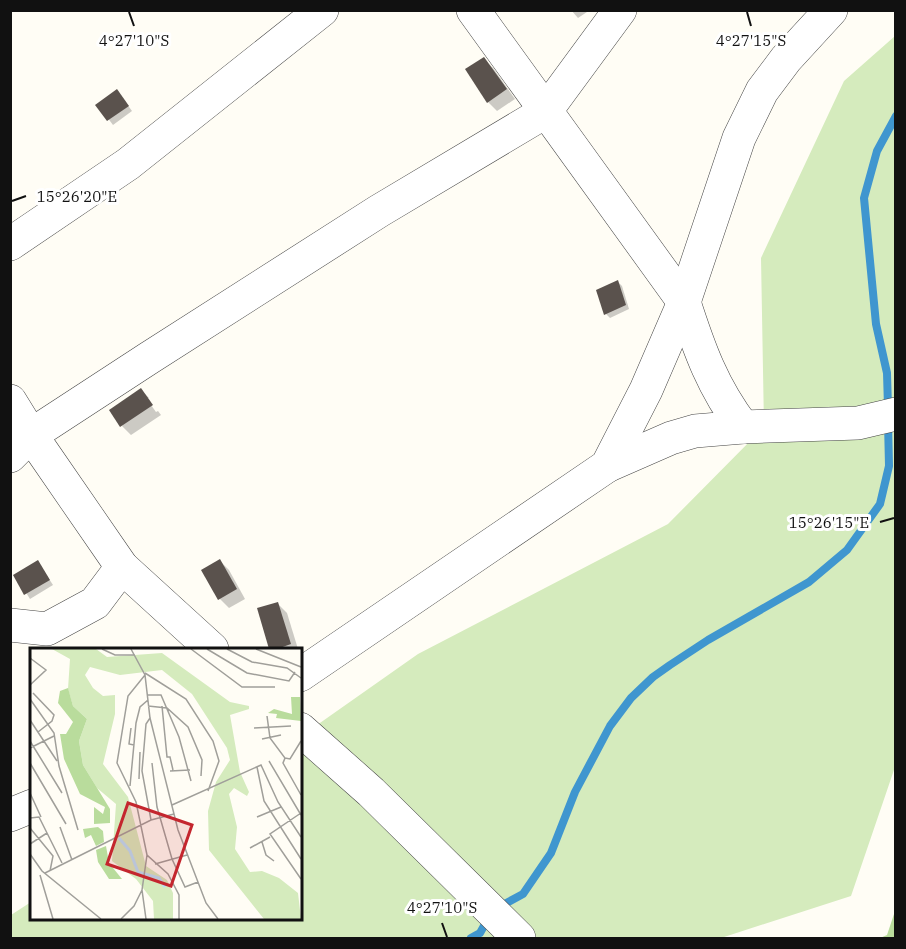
<svg xmlns="http://www.w3.org/2000/svg" width="906" height="949" font-family="'IBM Plex Serif',serif">
<rect width="100%" height="100%" fill="#fffdf5"/>
<path fill="#d5ebbd" d="M 895,36 L 896,764 L 851,896 L 721,938 L 11,938 L 11,915 L 31,902 L 32,918 L 300,918 L 300,737 L 418,654 L 668,524 L 764,427 L 761,258 L 844,81 Z"/>
<path fill="#b9dc9c" d="M 895,911 L 895,938 L 880,938 L 887,935 Z"/>
<g fill="#0003">
<path d="M 571,10 L 590,10 L 578,18 Z"/>
<path d="M 483,59 L 493,68 L 515,99 L 497,111 L 488,102 Z"/>
<path d="M 121,96 L 132,111 L 113,125 L 98,105 Z"/>
<path d="M 618,282 L 622,286 L 629,309 L 610,318 L 606,314 Z"/>
<path d="M 141,390 L 149,398 L 146,398 L 156,412 L 158,411 L 161,415 L 131,435 L 122,426 Z"/>
<path d="M 220,561 L 229,570 L 245,599 L 229,608 L 220,599 Z"/>
<path d="M 38,562 L 53,585 L 30,599 L 15,575 Z"/>
<path d="M 278,604 L 287,613 L 298,649 L 271,649 Z"/>
</g>
<g fill="none" stroke-linecap="round" stroke-linejoin="round">
<g stroke="#3f96cf" stroke-width="8">
<path d="M 888,407 L 887,373 L 876,324 L 864,198 L 877,151 L 896,116"/>
<path d="M 499,907 L 523,894 L 551,853 L 575,792 L 610,726 L 631,698 L 653,677 L 670,665 L 708,640 L 809,582 L 847,550 L 880,504 L 889,466 L 888,422"/>
<path d="M 471,938 L 480,933 L 489,917"/>
</g>
</g>
<g fill="#5a524d">
<path d="M 484,57 L 507,89 L 487,103 L 465,69 Z"/>
<path d="M 117,89 L 129,106 L 107,121 L 95,105 Z"/>
<path d="M 618,280 L 626,305 L 604,315 L 596,290 Z"/>
<path d="M 141,388 L 153,405 L 120,427 L 109,410 Z"/>
<path d="M 220,559 L 237,589 L 218,600 L 201,570 Z"/>
<path d="M 38,560 L 50,580 L 24,595 L 13,575 Z"/>
<path d="M 278,602 L 291,644 L 277,649 L 269,649 L 257,608 Z"/>
</g>
<g fill="none" stroke-linecap="round" stroke-linejoin="round">
<defs>
<g id="minor">
<path d="M 473,10 L 684,302 C 699,349 713,388 743,427"/>
<path d="M 10,244 L 128,164 L 322,10"/>
<path d="M 10,401 L 31,435 L 122,567 L 212,649"/>
<path d="M 10,456 L 31,435 L 149,358 L 379,211 L 545,112 L 620,10"/>
<path d="M 607,466 L 671,438 L 695,431 L 743,427 L 858,423 L 896,414"/>
<path d="M 10,625 L 47,629 L 95,603 L 122,567"/>
<path d="M 300,675 L 607,466 L 646,390 L 684,302 L 739,138 L 762,91 L 786,59 L 831,10"/>
<path d="M 300,729 L 371,792 L 519,938"/>
<path d="M 10,815 L 32,806"/>
</g>
</defs>
<use href="#minor" stroke="#444" stroke-width="34"/>
<use href="#minor" stroke="#fff" stroke-width="33"/>
</g>
<path fill="none" stroke="#111" stroke-width="2" d="M 129,12 L 134,26M 747,12 L 751,26M 12,201 L 26,196M 880,522 L 894,518M 442,923 L 447,937"/>
<g transform="translate(30 648)">
<rect width="272" height="272" fill="#fffdf5"/>
<path d="M 22,1 L 66,1 L 77,9 L 132,5 L 200,54 L 219,58 L 219,61 L 200,67 L 210,124 L 219,144 L 217,148 L 204,140 L 199,146 L 207,179 L 205,201 L 220,224 L 232,223 L 249,230 L 268,245 L 271,271 L 234,271 L 179,202 L 178,163 L 186,134 L 200,112 L 197,100 L 162,46 L 132,22 L 90,27 L 60,19 L 55,27 L 63,40 L 73,48 L 85,47 L 85,66 L 73,116 L 98,149 L 116,218 L 137,232 L 143,245 L 143,271 L 124,271 L 123,253 L 106,231 L 82,213 L 86,156 L 67,140 L 53,117 L 49,93 L 57,71 L 43,58 L 38,41 L 40,11 Z" fill="#d5ebbd"/>
<path d="M 38,40 L 43,58 L 57,71 L 49,93 L 53,117 L 80,161 L 80,175 L 64,176 L 64,159 L 73,166 L 75,159 L 50,146 L 34,111 L 30,86 L 36,86 L 43,74 L 28,55 L 30,43 ZM 261,49 L 270,49 L 271,73 L 246,70 L 247,66 L 238,65 L 244,61 L 262,66 ZM 68,179 L 73,183 L 74,194 L 66,198 L 61,187 L 55,190 L 53,181 ZM 76,198 L 79,215 L 92,231 L 79,231 L 68,214 L 66,202 Z" fill="#b9dc9c"/>
<path fill="none" stroke="#b9e0f7" stroke-width="3" d="M 89,190 L 100,203 L 108,224 L 129,230 L 135,239"/>
<path fill="none" stroke="#a09f9a" stroke-width="1.5" d="M 72,1 L 85,7 L 105,7M 101,1 L 115,27 L 120,70 L 148,182 L 176,255 L 188,271M 161,1 L 212,39 L 245,39M 177,1 L 217,25 L 259,33 L 265,24M 197,1 L 222,14 L 257,20 L 271,30M 226,1 L 271,19M 0,10 L 16,22 L 0,37M 115,25 L 156,51 L 183,93 L 189,113 L 178,143M 115,27 L 98,48 L 87,115 L 106,154 L 117,207 L 138,226 L 149,247 L 149,271M 3,45 L 24,67 L 22,73 L 8,84M 118,47 L 131,47 L 149,89 L 161,133M 0,51 L 24,85 L 29,118 L 48,182M 118,58 L 137,60 L 158,79 L 172,112 L 171,128M 132,58 L 137,109 L 140,109 L 143,122M 237,68 L 240,90 L 255,110 L 253,115 L 271,147M 120,70 L 116,76 L 112,123 L 121,172M 0,72 L 27,113M 101,80 L 99,96 L 104,97M 224,80 L 261,78M 232,91 L 251,87M 0,93 L 32,145M 0,100 L 24,88M 255,110 L 260,111 L 271,93M 239,113 L 271,167M 0,115 L 36,176M 122,115 L 127,159 L 142,211 L 155,239 L 168,234M 227,119 L 234,153 L 271,211M 140,123 L 160,122M 109,131 L 110,104M 100,138 L 106,75 L 110,59 L 118,52M 0,145 L 11,169M 142,157 L 231,117 L 248,154 L 271,189M 271,165 L 240,186 L 271,231M 227,169 L 251,159M 0,170 L 9,169 L 32,215M 30,179 L 42,212M 0,180 L 23,208 L 20,223M 232,194 L 236,207 L 244,213M 0,196 L 17,185M 220,200 L 240,189M 0,206 L 12,223 L 71,271M 125,216 L 157,207M 15,225 L 121,172 L 144,166M 10,227 L 23,271M 91,271 L 104,258 L 112,242M 116,271 L 112,242 L 117,207"/>
<path fill="#c4262e" fill-opacity="0.15" stroke="#c4262e" stroke-width="3" d="M 98,155 L 162,177 L 141,238 L 77,216 Z"/>
<rect width="272" height="272" fill="none" stroke="#111" stroke-width="3"/>
</g>
<g font-size="15" text-anchor="middle" fill="#111" stroke="#fff" stroke-width="6" stroke-linejoin="round" paint-order="stroke">
<text x="751" y="46">4°27'15"S</text>
<text x="134" y="46">4°27'10"S</text>
<text x="77" y="202">15°26'20"E</text>
<text x="829" y="528">15°26'15"E</text>
<text x="442" y="913">4°27'10"S</text>
</g>
<rect width="906" height="949" fill="none" stroke="#111111" stroke-width="24"/>
</svg>
